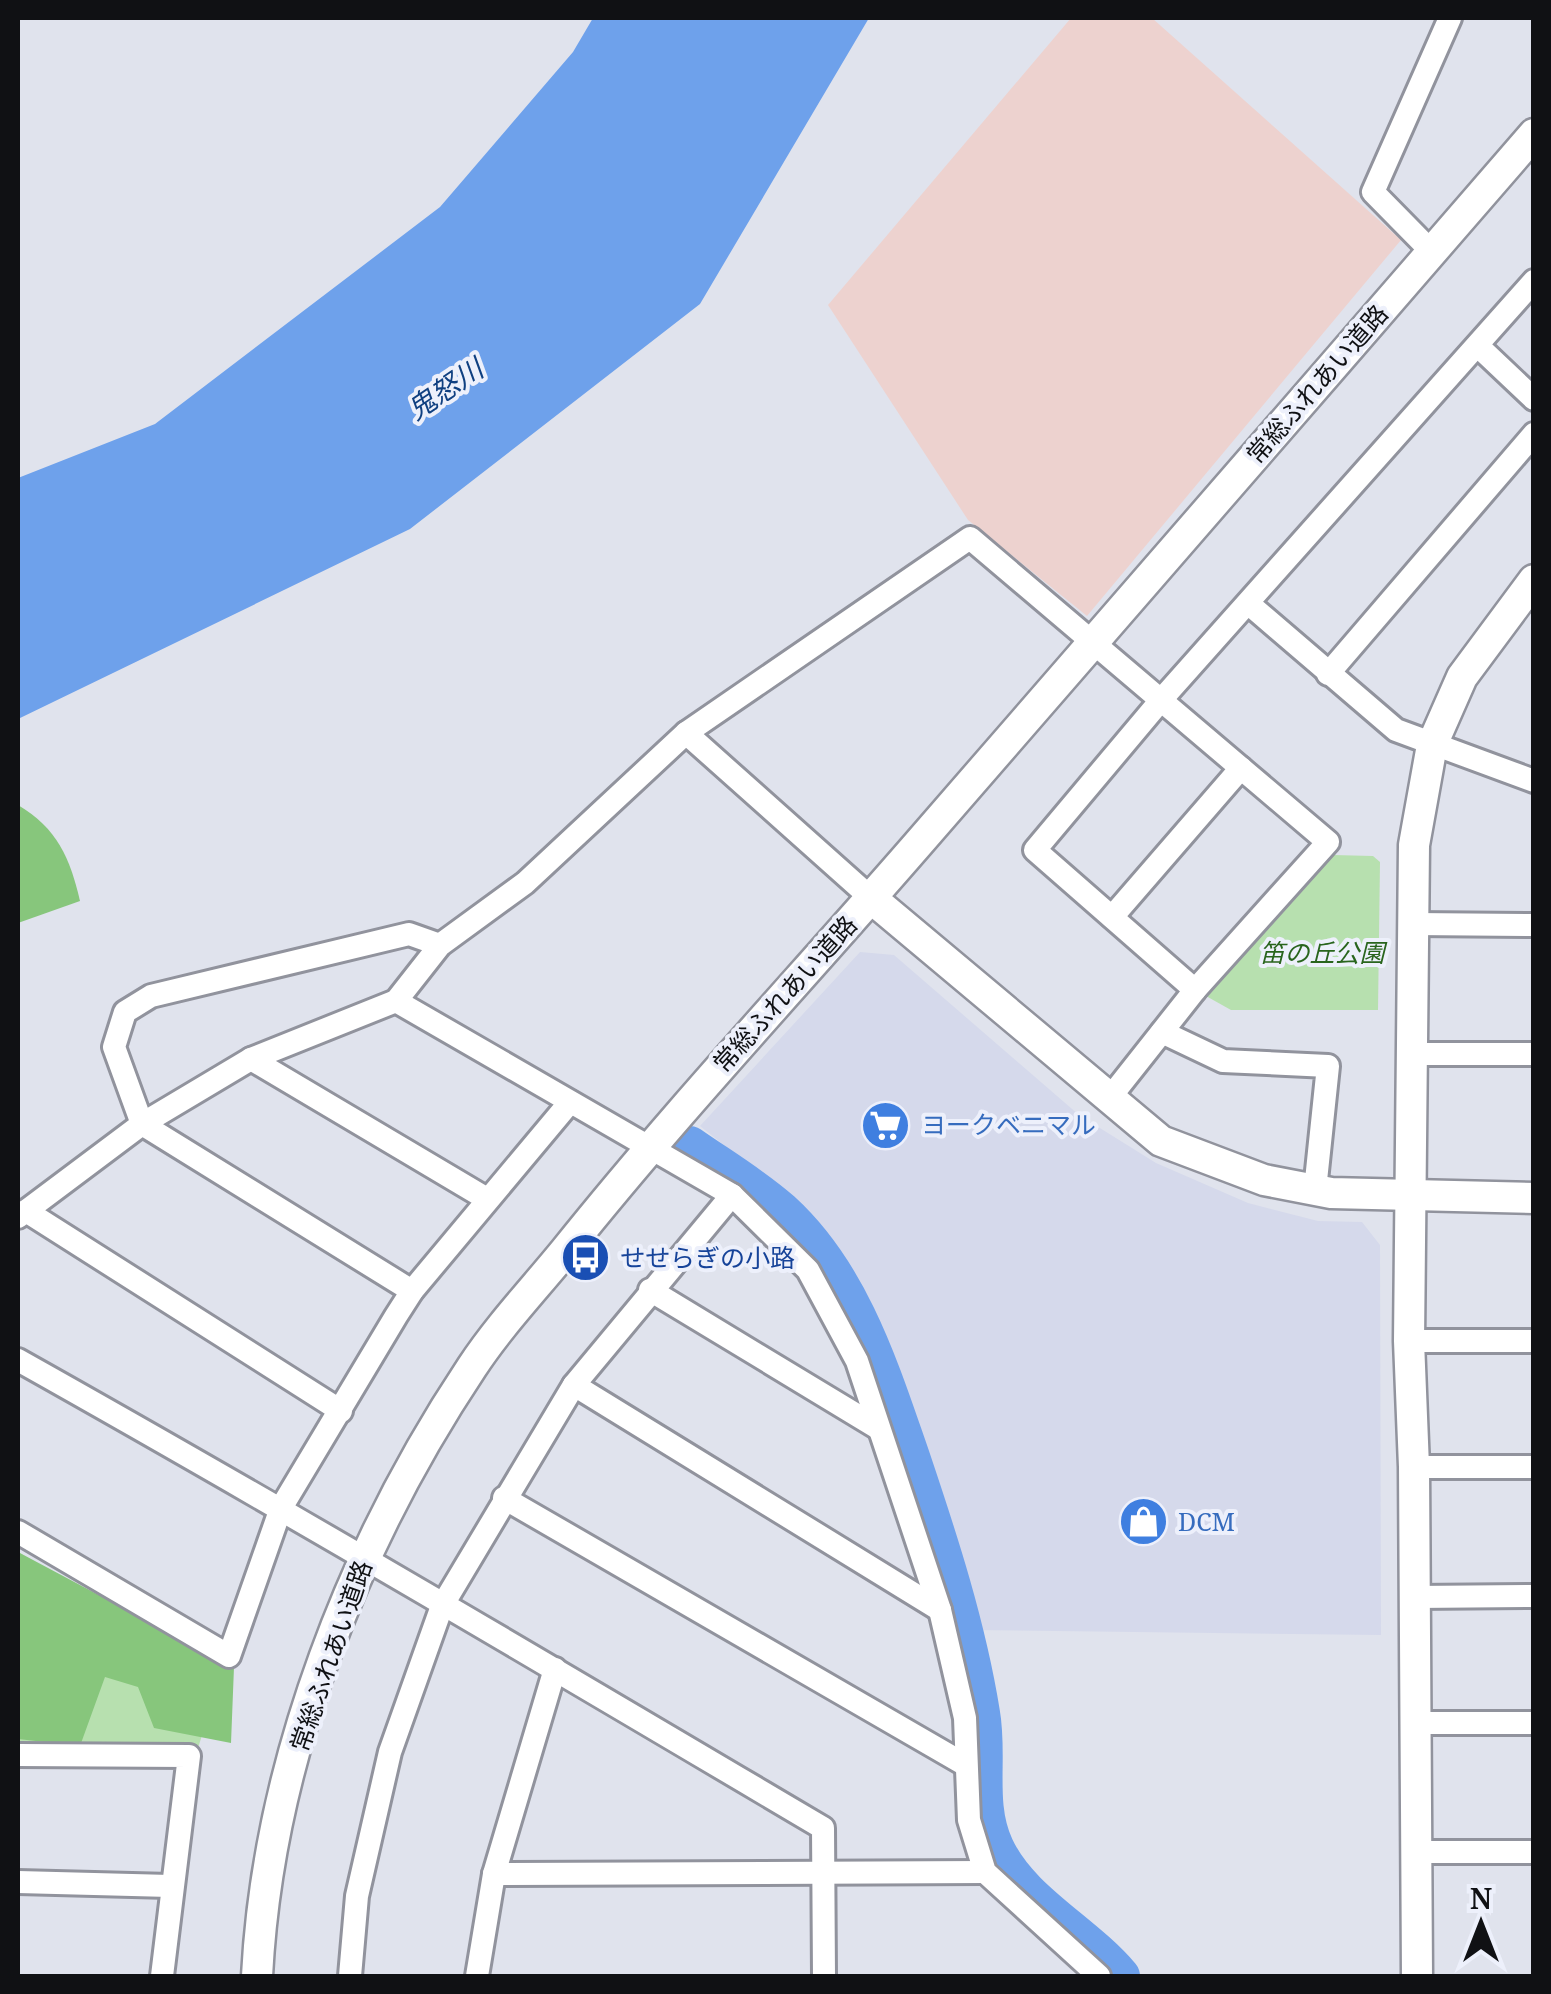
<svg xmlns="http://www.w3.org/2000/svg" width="1551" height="1994" font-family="'Noto Serif','Noto Sans JP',serif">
<rect width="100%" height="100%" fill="#e0e3ed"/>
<path fill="#d5d9eb" d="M 860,952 L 894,955 L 1079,1115 L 1156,1163 L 1248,1203 L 1318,1221 L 1362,1222 L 1380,1245 L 1381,1635 L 973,1630 L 891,1348 L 864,1297 L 809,1221 L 769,1181 L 700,1126 Z"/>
<path fill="#edd2cf" d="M 1071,18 L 1152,18 L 1401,240 L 1087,616 L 968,520 L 828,305 Z"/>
<g fill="#b7e0af">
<path d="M 1333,855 L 1373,856 L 1380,862 L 1378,1010 L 1231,1010 L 1206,996 Z"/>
<path d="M 18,1552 L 222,1671 L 198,1748 L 18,1744 Z"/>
</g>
<g fill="#87c67c">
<path d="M 18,805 C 57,828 70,858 80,901 L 18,923 Z"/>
<path d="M 18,1552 L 234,1667 L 231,1743 L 154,1728 L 138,1687 L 105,1677 L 80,1746 L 18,1739 Z"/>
</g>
<path fill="#6ea1eb" d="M 593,18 L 869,18 L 700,304 L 410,529 L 18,719 L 18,478 L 155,424 L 440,207 L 573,52 Z"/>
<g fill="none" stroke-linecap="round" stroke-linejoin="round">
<path stroke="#6ea1eb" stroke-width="38" d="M 690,1145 C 720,1166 754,1186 782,1211 C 852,1275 881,1371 911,1457 C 939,1540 967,1626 981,1713 C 989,1758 975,1804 995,1847 C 1020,1901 1083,1931 1121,1976"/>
<defs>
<g id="minor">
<path d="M 1432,252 L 1373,192 L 1450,18"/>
<path d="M 1478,346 L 1534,399"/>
<path d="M 1249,604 L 1396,730 L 1534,781"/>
<path d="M 1328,674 L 1534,434"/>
<path d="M 686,733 L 871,898"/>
<path d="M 1112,917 L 1241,768"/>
<path d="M 1414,924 L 1534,925"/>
<path d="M 1195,990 L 1035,850 L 1161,700 L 1534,281"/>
<path d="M 396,1001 L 732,1195 L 808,1270 L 857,1361 L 940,1610 L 965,1718 L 969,1820 L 985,1872 L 1099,1976"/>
<path d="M 1162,1032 L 1223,1061 L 1328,1066 L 1315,1190"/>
<path d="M 1412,1054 L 1534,1054"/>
<path d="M 251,1059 L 487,1199"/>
<path d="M 26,1211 L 341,1411"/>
<path d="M 18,1217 L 142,1124 L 251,1059 L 396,1001 L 440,945 L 525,883 L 686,733 L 970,538 L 1328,842 L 1195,990 L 1108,1100"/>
<path d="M 650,1290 L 878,1428"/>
<path d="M 412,1291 L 142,1124 L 114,1047 L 125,1012 L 151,996 L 409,934 L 440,945"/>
<path d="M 1409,1341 L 1534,1341"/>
<path d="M 18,1360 C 289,1512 556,1670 823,1828 L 824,1976"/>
<path d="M 574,1385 L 940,1610"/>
<path d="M 1414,1467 L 1534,1467"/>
<path d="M 504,1498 L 964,1764"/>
<path d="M 18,1532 L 229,1656 L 281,1508 L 396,1316 L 412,1291 L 570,1102"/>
<path d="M 1415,1597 L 1534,1596"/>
<path d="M 1413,1723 L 1534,1723"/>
<path d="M 18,1755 L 189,1756 L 162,1976"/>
<path d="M 1414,1852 L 1534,1852"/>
<path d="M 494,1874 L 985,1872"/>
<path d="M 18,1882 L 170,1886"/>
<path d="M 350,1976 L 357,1896 L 390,1752 L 442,1606 L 574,1385 L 732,1195"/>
<path d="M 477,1976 L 494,1874 L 555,1669"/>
</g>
<g id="tertiary">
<path d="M 871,898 L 1161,1141 L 1264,1180 L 1331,1193 L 1534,1198"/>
<path d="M 257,1976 C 268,1762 354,1544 472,1367 C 499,1326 534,1289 565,1251 C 677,1111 800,980 918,844 C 1123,608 1329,371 1534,134"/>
<path d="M 1417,1976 L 1414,1467 L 1409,1341 L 1414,845 L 1432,745 L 1462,677 L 1534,580"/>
</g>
</defs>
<use href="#minor" stroke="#91939d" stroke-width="28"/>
<use href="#tertiary" stroke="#91939d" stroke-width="35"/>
<use href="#minor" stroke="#fff" stroke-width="22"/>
<use href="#tertiary" stroke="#fff" stroke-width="30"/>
</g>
<defs>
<symbol id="supermarket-disc" viewBox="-11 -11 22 22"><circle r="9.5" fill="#3f7fe0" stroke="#edf0fb"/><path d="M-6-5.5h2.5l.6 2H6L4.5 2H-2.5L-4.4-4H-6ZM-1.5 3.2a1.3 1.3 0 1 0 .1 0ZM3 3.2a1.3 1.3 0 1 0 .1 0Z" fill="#fff"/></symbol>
<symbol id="bus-disc" viewBox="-11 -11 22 22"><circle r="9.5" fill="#1a4fb4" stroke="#edf0fb"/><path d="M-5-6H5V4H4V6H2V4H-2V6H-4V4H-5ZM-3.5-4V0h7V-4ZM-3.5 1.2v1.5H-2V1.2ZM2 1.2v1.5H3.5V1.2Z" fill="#fff"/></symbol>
<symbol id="shop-disc" viewBox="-11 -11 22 22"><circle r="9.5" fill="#3f7fe0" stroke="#edf0fb"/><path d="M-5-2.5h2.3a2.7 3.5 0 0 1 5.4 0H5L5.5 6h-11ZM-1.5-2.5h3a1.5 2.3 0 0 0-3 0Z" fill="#fff"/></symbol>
</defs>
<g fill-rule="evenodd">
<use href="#supermarket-disc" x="858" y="1098" width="55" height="55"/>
<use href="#bus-disc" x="558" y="1230" width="55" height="55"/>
<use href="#shop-disc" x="1116" y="1494" width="55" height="55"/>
</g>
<g text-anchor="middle" stroke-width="8" stroke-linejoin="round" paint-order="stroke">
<g font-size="25" fill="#101114" stroke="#edf0fb">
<text transform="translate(1317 384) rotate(-49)" y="9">常総ふれあい道路</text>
<text transform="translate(785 994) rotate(-48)" y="9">常総ふれあい道路</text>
<text transform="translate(331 1656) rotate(-71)" y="9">常総ふれあい道路</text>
</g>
<g font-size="25" font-style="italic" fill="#29651d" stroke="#edf0fb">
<text x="1322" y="962">笛の丘公園</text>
</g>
<g font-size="25" fill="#366cbe" stroke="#edf0fb" text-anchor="start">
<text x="921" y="1134">ヨークベニマル</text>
<text x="1178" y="1531">DCM</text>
</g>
<g font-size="25" fill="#164399" stroke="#edf0fb" text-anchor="start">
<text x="620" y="1267">せせらぎの小路</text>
</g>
<g font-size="28" font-style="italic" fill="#104081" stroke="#edf0fb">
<text transform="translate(445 389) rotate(-34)" y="10">鬼怒川</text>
</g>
</g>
<rect width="1551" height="1994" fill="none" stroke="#101114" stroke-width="40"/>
<g transform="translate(1481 1924)" stroke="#edf0fb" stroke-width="8" paint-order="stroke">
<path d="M0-8L18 38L0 25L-18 38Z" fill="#101114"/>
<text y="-15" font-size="28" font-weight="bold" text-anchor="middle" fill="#101114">N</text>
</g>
</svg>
